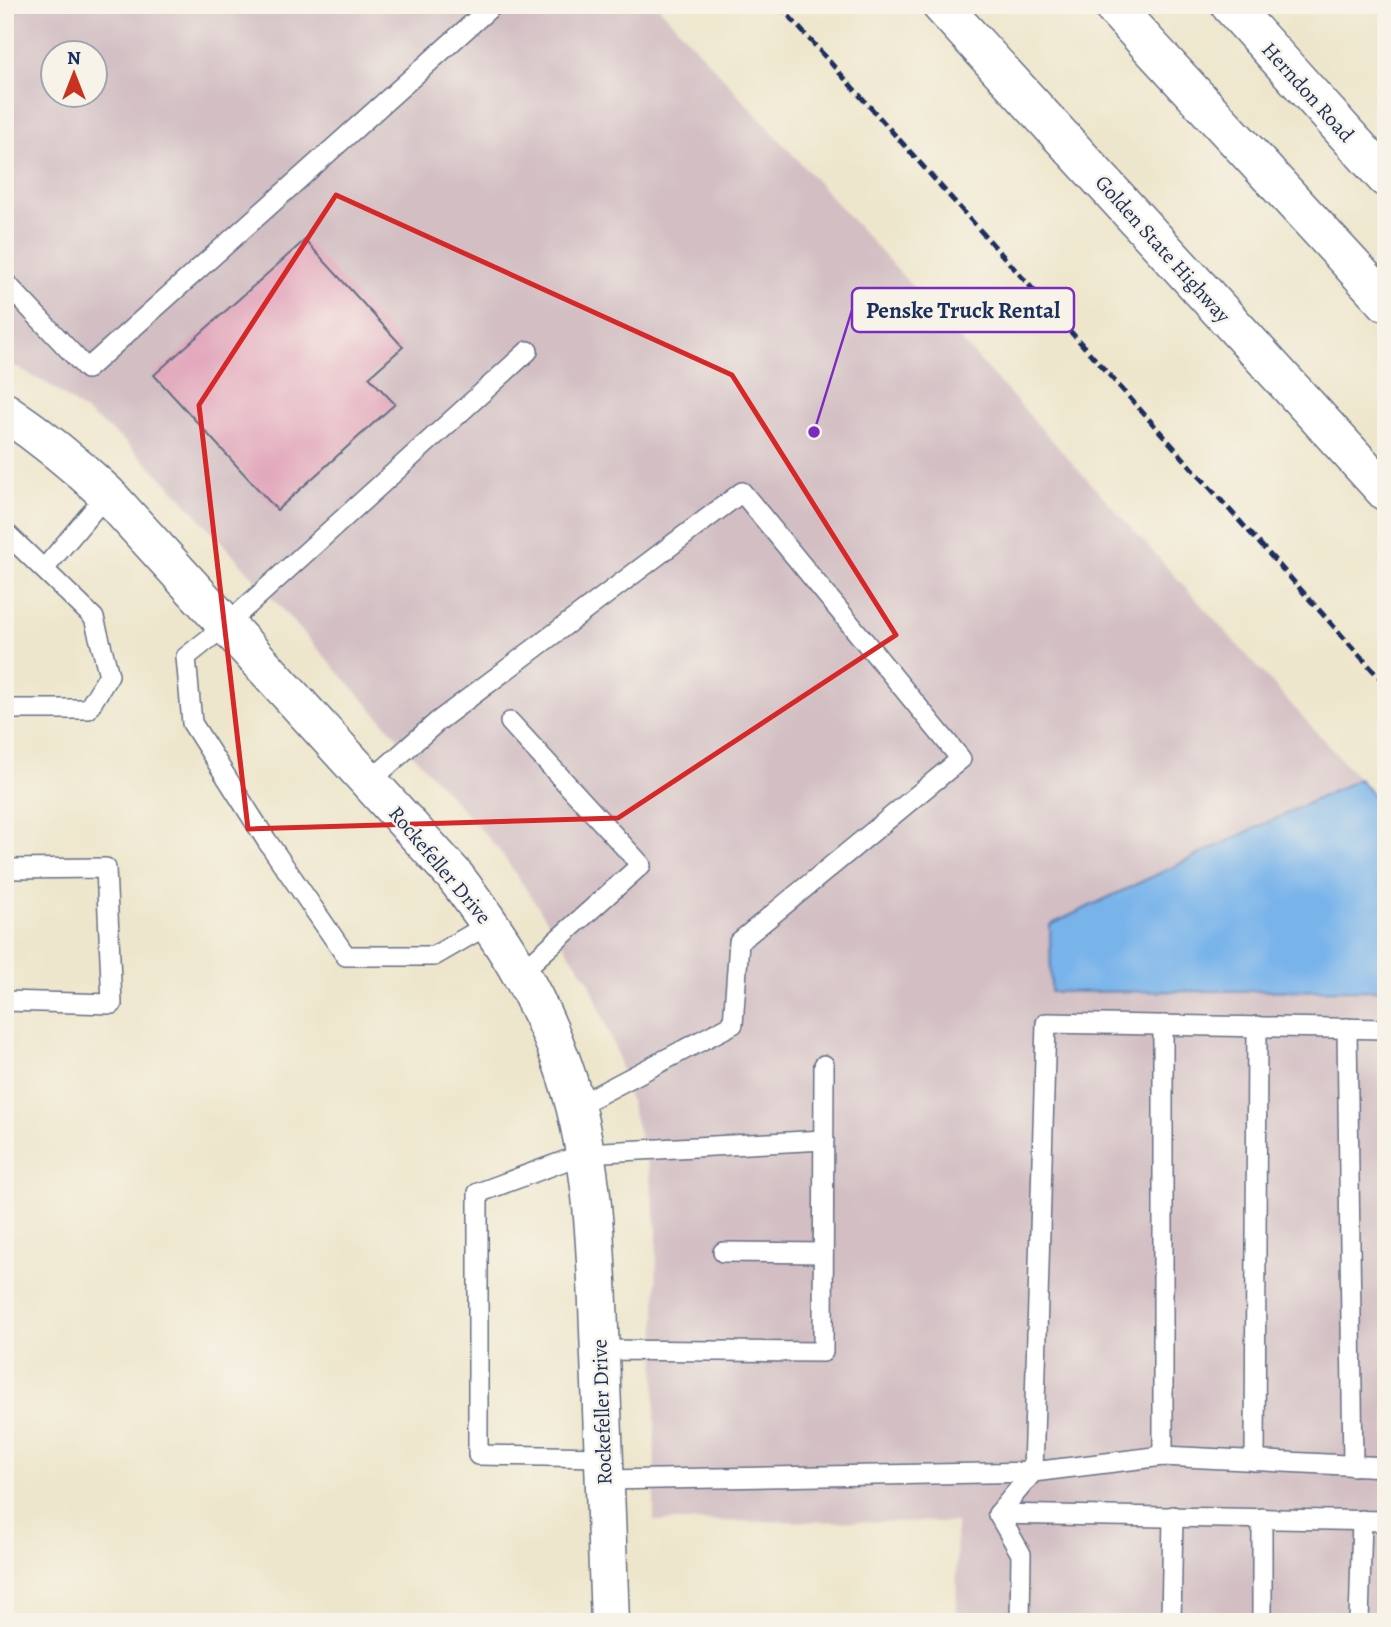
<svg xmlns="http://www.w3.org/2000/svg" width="1391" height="1627" font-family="Alegreya,serif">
<rect width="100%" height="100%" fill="#f7f3e8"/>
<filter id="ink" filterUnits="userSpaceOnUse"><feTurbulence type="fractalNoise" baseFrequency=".0143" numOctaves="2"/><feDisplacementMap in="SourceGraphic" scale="14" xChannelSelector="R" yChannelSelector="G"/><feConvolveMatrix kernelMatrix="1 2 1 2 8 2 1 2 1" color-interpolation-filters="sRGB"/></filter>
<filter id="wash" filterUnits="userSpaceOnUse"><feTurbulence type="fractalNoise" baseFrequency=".00686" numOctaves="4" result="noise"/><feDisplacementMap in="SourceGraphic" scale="28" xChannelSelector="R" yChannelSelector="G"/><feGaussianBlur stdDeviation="1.57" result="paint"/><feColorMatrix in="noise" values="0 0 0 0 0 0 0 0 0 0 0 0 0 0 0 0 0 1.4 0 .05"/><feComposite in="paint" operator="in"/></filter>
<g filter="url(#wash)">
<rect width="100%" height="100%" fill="#eee6cc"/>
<path fill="#d2bec3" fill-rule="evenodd" d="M 5,5 L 657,5 L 1359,779 L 1050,925 L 1051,991 L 1386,990 L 1386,1622 L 957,1622 L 956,1522 L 654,1521 L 657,1229 L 648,1166 L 616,1051 L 590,983 L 500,851 L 171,486 L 122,439 L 51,386 L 5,361 ZM 52,52 L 94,52 L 94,94 L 52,94 Z"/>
<path fill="#78b3ea" stroke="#4a71a4" stroke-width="2" d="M 1359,779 L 1386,809 L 1386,990 L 1051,992 L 1050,925 Z"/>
<g id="blocks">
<path fill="#e2a7bc" d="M 305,240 L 403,347 L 369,377 L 395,404 L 277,510 L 154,375 Z"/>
</g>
</g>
<g filter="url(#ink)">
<use href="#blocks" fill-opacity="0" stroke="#656f84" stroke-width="2"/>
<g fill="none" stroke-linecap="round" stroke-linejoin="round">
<defs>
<g id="lane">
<path d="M 5,282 L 87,369 L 493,5"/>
<path d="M 5,532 L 94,618 L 109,675 L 88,709 L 5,709"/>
<path d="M 44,569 L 107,494"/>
<path d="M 510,722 L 641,865 L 520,973"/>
<path d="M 369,782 L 437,722 L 742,492 L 961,759 L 739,942 L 733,1024 L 575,1107"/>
<path d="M 5,869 L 106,868 L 112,1004 L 5,1001"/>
<path d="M 491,923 L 434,956 L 346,956 L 267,841 L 192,723 L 186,657 L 226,625 L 528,351"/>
<path d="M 1163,1025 L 1163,1456"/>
<path d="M 1347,1028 L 1353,1466"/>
<path d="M 723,1252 L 823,1253"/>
<path d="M 600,1350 L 823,1352 L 824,1065"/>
<path d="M 604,1457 L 478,1455 L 478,1193 L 586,1153 L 824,1140"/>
<path d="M 1255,1461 L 1257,1026"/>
<path d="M 605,1480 L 1033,1472 L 1163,1456 L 1386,1467"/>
<path d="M 998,1514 L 1386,1521"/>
<path d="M 1262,1518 L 1262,1622"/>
<path d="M 1020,1622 L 1021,1554 L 998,1514 L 1033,1472 L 1046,1023 L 1386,1029"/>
<path d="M 1171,1622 L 1173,1516"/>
<path d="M 1359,1622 L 1362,1520"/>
</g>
<path id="street" d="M 5,412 C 42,437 75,464 107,494 L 454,875 C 499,934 537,992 562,1063 C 596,1157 596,1258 600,1356 C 603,1445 607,1533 610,1622"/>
<path id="secondary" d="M 1230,5 L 1386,178"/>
<g id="highway">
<path d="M 941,5 L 1386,492"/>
<path d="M 1112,5 L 1386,302"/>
</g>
</defs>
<use href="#lane" stroke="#656f84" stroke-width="22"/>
<use href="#street" stroke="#656f84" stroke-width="41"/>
<use href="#secondary" stroke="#656f84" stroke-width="41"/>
<use href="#highway" stroke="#656f84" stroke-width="41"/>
<use href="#lane" stroke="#fff" stroke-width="19"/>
<use href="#street" stroke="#fff" stroke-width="38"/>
<use href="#secondary" stroke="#fff" stroke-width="38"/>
<use href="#highway" stroke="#fff" stroke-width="38"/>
<path stroke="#1b2f5e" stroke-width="5" stroke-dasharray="10 5" stroke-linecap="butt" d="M 779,5 L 1386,685"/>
</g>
</g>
<path fill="none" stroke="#d62828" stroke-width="5" stroke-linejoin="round" d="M 336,195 L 732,375 L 896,635 L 618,818 L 248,829 L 199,405 Z"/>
<g text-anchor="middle" stroke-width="5" stroke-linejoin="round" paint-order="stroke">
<g font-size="21" fill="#1b2f5e" stroke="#f7f3e8">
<text transform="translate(1308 92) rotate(48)" y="7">Herndon Road</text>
<text transform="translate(1163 249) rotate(48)" y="7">Golden State Highway</text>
<text transform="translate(440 865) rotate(50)" y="7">Rockefeller Drive</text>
<text transform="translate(602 1412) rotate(-92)" y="7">Rockefeller Drive</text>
</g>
</g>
<path fill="none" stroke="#7b2cbf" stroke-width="2.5" d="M814 432L852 310"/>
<circle fill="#7b2cbf" stroke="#f7f3e8" stroke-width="2.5" cx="814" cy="432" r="7"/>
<rect fill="#f7f3e8" stroke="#7b2cbf" stroke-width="2.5" x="852" y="288" width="222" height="44" rx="7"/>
<g font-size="23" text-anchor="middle" font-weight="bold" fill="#1b2f5e">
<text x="963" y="318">Penske Truck Rental</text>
</g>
<rect width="1391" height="1627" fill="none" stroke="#f7f3e8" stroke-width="28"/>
<g transform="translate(74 74)"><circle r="33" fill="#f7f3e8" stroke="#9fa5b1" stroke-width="2"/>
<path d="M0-5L12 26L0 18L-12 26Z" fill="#c8321e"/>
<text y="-10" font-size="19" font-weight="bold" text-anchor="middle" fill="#1b2f5e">N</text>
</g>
</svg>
